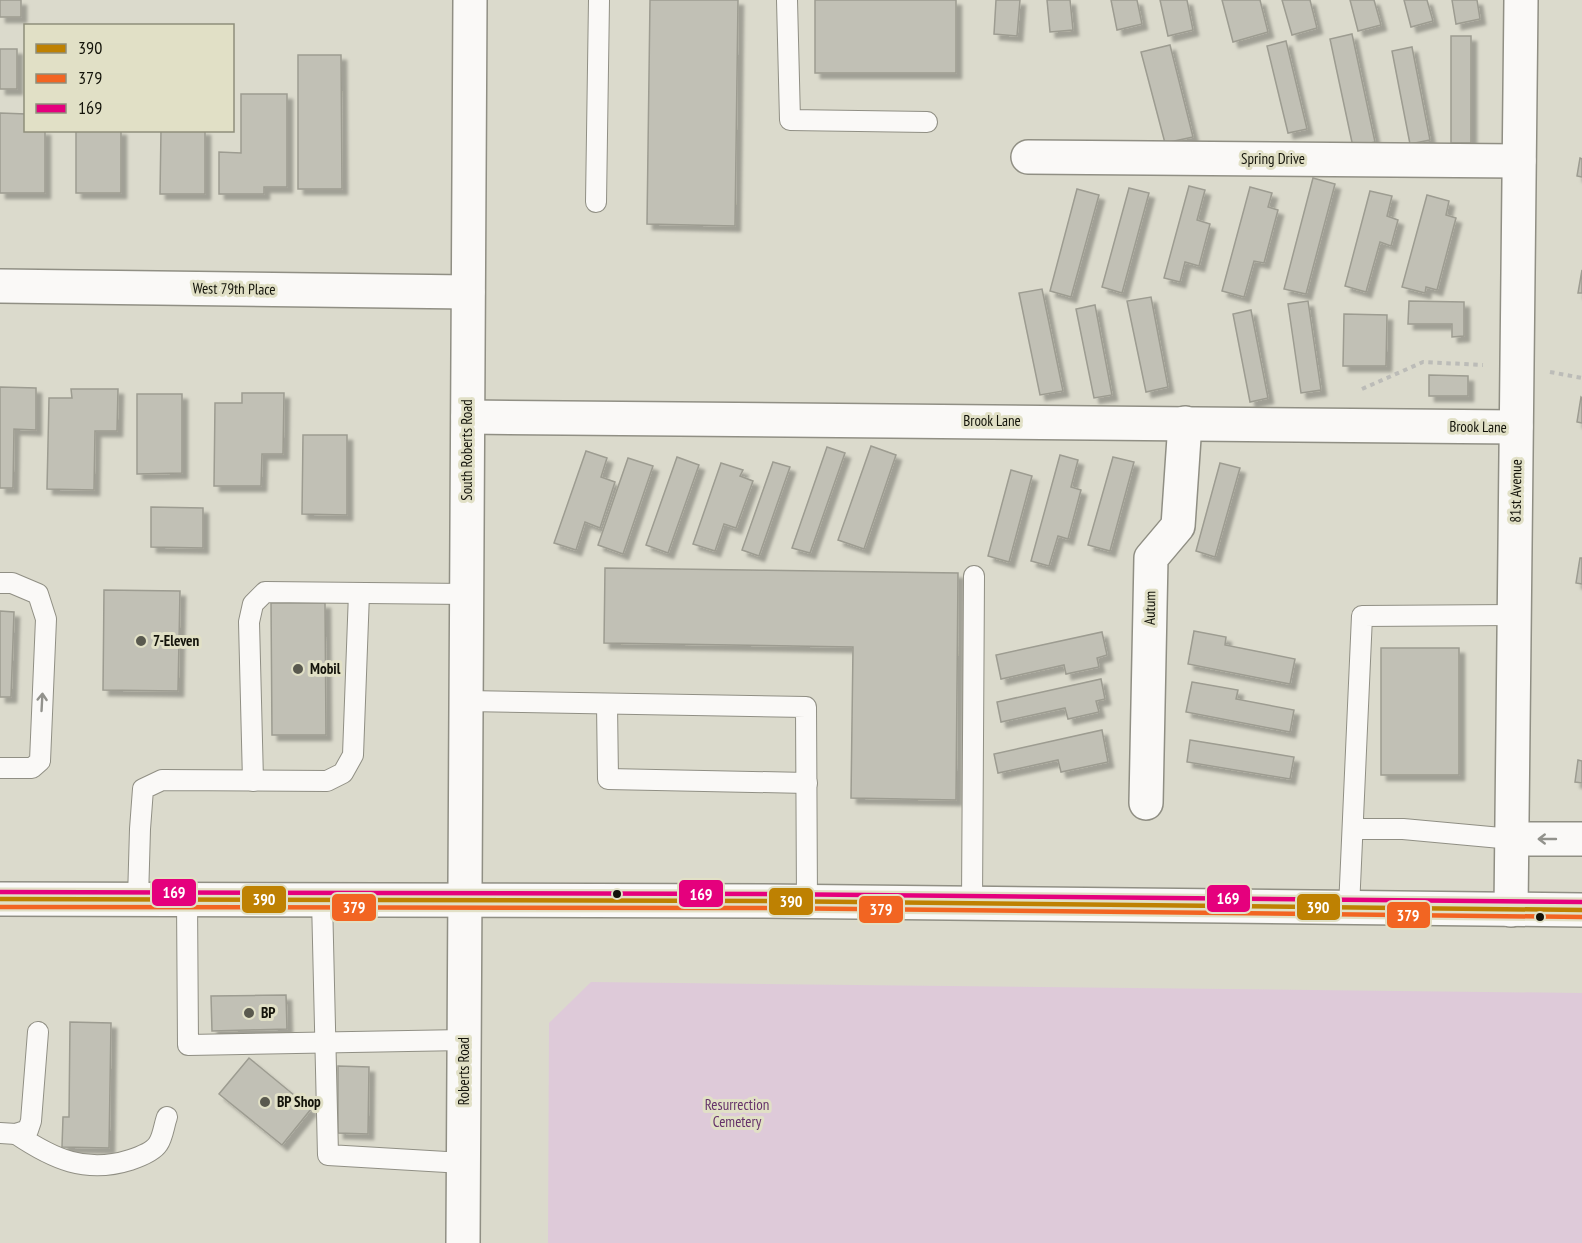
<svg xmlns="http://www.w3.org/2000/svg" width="1582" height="1243" font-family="'PT Sans Narrow',sans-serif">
<defs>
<filter id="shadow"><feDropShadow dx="5.5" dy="5.5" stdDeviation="1.5" flood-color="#0004"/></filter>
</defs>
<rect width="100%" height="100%" fill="#dbdacc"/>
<path fill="#decad9" d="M 591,982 L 1582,993 L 1582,1243 L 548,1243 L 549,1023 Z"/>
<g fill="#c1c0b5" stroke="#9d9c91" stroke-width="1.5" filter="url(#shadow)">
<rect x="0" y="0" width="21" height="17"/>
<path d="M 650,0 L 738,0 L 735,226 L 647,224 Z"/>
<rect x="815" y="0" width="141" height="73"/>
<path d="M 996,0 L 1020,0 L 1017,36 L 994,34 Z"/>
<path d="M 1047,0 L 1070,0 L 1073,30 L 1050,32 Z"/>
<path d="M 1111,0 L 1137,0 L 1142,24 L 1117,30 Z"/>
<path d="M 1160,0 L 1187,0 L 1193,30 L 1168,36 Z"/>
<path d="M 1222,0 L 1260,0 L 1268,32 L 1233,42 Z"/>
<path d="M 1282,0 L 1310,0 L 1317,28 L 1292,35 Z"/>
<path d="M 1350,0 L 1374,0 L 1381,25 L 1358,31 Z"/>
<path d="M 1404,0 L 1427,0 L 1433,21 L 1411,27 Z"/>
<path d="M 1452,0 L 1477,0 L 1480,19 L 1456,24 Z"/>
<path d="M 1352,34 L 1375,142 L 1353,147 L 1330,39 Z"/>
<rect x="1451" y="36" width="20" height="107"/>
<path d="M 1286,41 L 1307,129 L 1288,133 L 1267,46 Z"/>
<path d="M 1170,45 L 1193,137 L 1165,143 L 1141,52 Z"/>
<path d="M 1412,47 L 1430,140 L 1410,144 L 1392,51 Z"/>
<rect x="0" y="49" width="17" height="40"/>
<path d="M 298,55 L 341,55 L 342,189 L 298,189 Z"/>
<path d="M 241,94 L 287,94 L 287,187 L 264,187 L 264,194 L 219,194 L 219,152 L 241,153 Z"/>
<path d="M 0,113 L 26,114 L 26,130 L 45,130 L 45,193 L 0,193 Z"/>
<rect x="76" y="130" width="45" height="63"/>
<path d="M 161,130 L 205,130 L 205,194 L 160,194 Z"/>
<path d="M 1580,158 L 1582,159 L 1582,177 L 1577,176 Z"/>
<path d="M 1313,178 L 1335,184 L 1306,294 L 1284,289 Z"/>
<path d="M 1189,186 L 1205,190 L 1197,220 L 1210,224 L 1199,266 L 1185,262 L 1180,282 L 1164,278 Z"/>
<path d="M 1250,187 L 1272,193 L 1268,207 L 1278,210 L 1264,263 L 1254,261 L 1244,297 L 1222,291 Z"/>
<path d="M 1129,188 L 1149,193 L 1122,293 L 1102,287 Z"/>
<path d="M 1077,189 L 1099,195 L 1071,297 L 1050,291 Z"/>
<path d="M 1370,191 L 1392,196 L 1387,216 L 1398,220 L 1391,246 L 1380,242 L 1366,292 L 1345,286 Z"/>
<path d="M 1427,195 L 1449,201 L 1446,215 L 1456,218 L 1437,290 L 1426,287 L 1425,293 L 1402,287 Z"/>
<path d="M 1582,270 L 1582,293 L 1578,293 Z"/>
<path d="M 1042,289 L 1063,391 L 1040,395 L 1019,293 Z"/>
<path d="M 1151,297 L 1168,387 L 1146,392 L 1127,301 Z"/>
<path d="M 1308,301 L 1321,390 L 1301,393 L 1288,304 Z"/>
<path d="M 1409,301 L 1464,302 L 1464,336 L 1452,337 L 1452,324 L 1408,324 Z"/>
<path d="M 1095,305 L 1112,395 L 1094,398 L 1076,309 Z"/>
<path d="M 1251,310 L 1268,398 L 1250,402 L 1233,314 Z"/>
<path d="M 1344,314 L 1387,315 L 1386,366 L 1343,366 Z"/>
<path d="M 1429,375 L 1468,376 L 1468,396 L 1429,396 Z"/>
<path d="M 0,387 L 36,388 L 36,430 L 14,429 L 13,488 L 0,488 Z"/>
<path d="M 71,389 L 118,389 L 117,431 L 95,431 L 94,490 L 47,489 L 49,398 L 72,398 Z"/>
<path d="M 242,393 L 284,393 L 283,454 L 262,454 L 261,486 L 214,486 L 215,403 L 242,403 Z"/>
<path d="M 137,394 L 182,394 L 182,473 L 137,474 Z"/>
<path d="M 1581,397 L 1582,398 L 1582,423 L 1577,422 Z"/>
<path d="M 303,435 L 347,435 L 347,515 L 302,514 Z"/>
<path d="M 871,446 L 896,455 L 864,549 L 838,540 Z"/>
<path d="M 827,447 L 845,453 L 810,553 L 792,548 Z"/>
<path d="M 586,451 L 607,458 L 601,477 L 615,482 L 600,528 L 585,522 L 576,550 L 554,543 Z"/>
<path d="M 1060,455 L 1078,460 L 1071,487 L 1081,490 L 1068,539 L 1058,536 L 1049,566 L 1031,561 Z"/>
<path d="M 677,457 L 699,465 L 668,553 L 646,545 Z"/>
<path d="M 1113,457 L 1134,462 L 1110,551 L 1088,545 Z"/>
<path d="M 628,458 L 653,466 L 623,554 L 598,545 Z"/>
<path d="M 773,462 L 790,467 L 759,556 L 742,550 Z"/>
<path d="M 721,463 L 743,470 L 740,476 L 753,481 L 736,528 L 724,524 L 715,551 L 693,544 Z"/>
<path d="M 1220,463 L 1240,468 L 1215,557 L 1196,551 Z"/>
<path d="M 1011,470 L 1032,476 L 1009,562 L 988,556 Z"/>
<path d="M 151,507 L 203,508 L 203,548 L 151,547 Z"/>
<path d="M 1580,558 L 1582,558 L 1582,584 L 1576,583 Z"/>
<path d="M 605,568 L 958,573 L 956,800 L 851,798 L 853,647 L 604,643 Z"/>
<path d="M 104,590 L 180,591 L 178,691 L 103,690 Z"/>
<path d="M 271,603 L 325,603 L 326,735 L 272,735 Z"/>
<path d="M 0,611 L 14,612 L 11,697 L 0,697 Z"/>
<path d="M 1194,631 L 1226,637 L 1225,645 L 1295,659 L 1290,684 L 1188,664 Z"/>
<path d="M 1102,632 L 1107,655 L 1097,658 L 1099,667 L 1066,674 L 1064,665 L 1001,679 L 996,655 Z"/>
<rect x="1381" y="648" width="78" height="127"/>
<path d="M 1101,679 L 1105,699 L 1096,701 L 1099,712 L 1068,719 L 1065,708 L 1001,722 L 997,702 Z"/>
<path d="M 1192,682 L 1238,690 L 1236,699 L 1294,710 L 1290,732 L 1186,712 Z"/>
<path d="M 1102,730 L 1108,762 L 1061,772 L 1058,760 L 998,773 L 994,754 Z"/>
<path d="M 1190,740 L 1294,757 L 1290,779 L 1187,762 Z"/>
<path d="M 1578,760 L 1582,761 L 1582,783 L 1575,782 Z"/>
<path d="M 286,995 L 287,1029 L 212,1031 L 211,996 Z"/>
<path d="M 70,1022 L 111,1023 L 109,1148 L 62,1147 L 63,1117 L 69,1117 Z"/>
<path d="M 249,1058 L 311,1109 L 282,1145 L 219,1094 Z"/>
<path d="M 338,1066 L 369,1067 L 368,1134 L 338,1133 Z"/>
</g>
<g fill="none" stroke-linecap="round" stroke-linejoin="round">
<defs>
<g id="lane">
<path d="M 787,0 L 790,120 L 927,122"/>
<path d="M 596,202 L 599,0"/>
<path d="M 0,583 L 12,583 L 38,594 L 46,619 L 40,761 L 32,768 L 0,768"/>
<path d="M 466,701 L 806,707 L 807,901"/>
<path d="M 607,704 L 608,779 L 807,783"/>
<path d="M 253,781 L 249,622 L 253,604 L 265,592 L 467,594"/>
<path d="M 1353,829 L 1403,829 L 1512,839"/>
<path d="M 138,899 L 140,829 L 143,789 L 162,780 L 327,781 L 343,773 L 353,755 L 359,593"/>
<path d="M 187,899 L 188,1045 L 464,1040"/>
<path d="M 322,899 L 328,1155 L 463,1163"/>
<path d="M 972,903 L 974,576"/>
<path d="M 1349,908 L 1362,616 L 1514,615"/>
<path d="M 0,1133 L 16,1134 L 28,1130 L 31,1121 L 38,1032"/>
<path d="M 16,1134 C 53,1159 86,1174 130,1160 C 139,1157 153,1152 158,1144 C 163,1137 164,1125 167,1117"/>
</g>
<g id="street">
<path d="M 1028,157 L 1519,161"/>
<path d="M 0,286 L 468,292"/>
<path d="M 468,417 L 1516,427"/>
<path d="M 1146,803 L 1151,558 L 1178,526 L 1185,423"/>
<path d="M 1512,839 L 1582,839"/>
<path d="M 1511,910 L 1521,0"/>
</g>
<g id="secondary">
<path d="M 0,899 L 764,901 L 1582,910"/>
<path d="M 463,1243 L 470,0"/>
</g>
</defs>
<use href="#lane" stroke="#908f84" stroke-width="22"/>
<use href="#street" stroke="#908f84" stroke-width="36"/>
<use href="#secondary" stroke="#908f84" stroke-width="36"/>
<g stroke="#bcbcb8" stroke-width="4" stroke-dasharray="4.5 4.5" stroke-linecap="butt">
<path d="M 1550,372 L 1582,378"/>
<path d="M 1362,389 L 1423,362 L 1483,365"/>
</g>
<use href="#lane" stroke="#faf9f7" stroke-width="20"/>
<use href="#street" stroke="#faf9f7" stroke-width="33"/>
<use href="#secondary" stroke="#faf9f7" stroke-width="33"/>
<defs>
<path id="bus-1" d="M 0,899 L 764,901 L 1582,910"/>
<path id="bus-2" d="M 0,907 L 764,908 L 1582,917"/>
<path id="bus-3" d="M 0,892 L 764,894 L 1582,902"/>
</defs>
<use href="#bus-1" stroke="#e1e0c6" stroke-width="9"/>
<use href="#bus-2" stroke="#e1e0c6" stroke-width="9"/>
<use href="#bus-3" stroke="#e1e0c6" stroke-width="9"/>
<use href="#bus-1" stroke="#be8102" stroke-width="4.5"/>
<use href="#bus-2" stroke="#f26522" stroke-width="4.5"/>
<use href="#bus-3" stroke="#e5007d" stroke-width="4.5"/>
</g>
<defs><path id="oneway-shaft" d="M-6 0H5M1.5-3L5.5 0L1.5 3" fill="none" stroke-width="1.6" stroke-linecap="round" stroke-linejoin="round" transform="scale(1.5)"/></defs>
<g stroke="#92928c">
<use href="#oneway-shaft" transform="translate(42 702) rotate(-87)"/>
<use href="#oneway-shaft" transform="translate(1547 839) rotate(-180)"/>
</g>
<g fill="#59594e" stroke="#e1e0c6" stroke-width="2">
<circle cx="141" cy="641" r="6"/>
<circle cx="298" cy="669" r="6"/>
<circle cx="249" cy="1013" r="6"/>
<circle cx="265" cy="1102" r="6"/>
</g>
<g fill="#13130a" stroke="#e1e0c6" stroke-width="2">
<circle cx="617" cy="894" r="5"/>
<circle cx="1540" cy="917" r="5"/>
</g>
<g text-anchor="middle" stroke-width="6" stroke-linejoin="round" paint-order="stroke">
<g font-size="15" fill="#13130a" stroke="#e1e0c6">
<text x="1273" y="164">Spring Drive</text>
<text transform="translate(234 289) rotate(1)" y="5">West 79th Place</text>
<text x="992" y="426">Brook Lane</text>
<text transform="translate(1478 427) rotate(1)" y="5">Brook Lane</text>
<text transform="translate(467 450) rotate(-90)" y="5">South Roberts Road</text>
<text transform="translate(1516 491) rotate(-89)" y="5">81st Avenue</text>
<text transform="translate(1150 608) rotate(-89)" y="5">Autum</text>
<text transform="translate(464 1071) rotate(-90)" y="5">Roberts Road</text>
</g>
<g font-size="15" font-weight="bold" fill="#13130a" stroke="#e1e0c6" text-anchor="start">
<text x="153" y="646">7-Eleven</text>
<text x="310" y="674">Mobil</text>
<text x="261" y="1018">BP</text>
<text x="277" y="1107">BP Shop</text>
</g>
<g font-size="15" fill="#66336a" stroke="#e1e0c6">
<text x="737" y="1110">Resurrection<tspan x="737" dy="17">Cemetery</tspan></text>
</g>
</g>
<g stroke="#e1e0c6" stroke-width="2">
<rect x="151" y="878" width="46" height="29" rx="6" fill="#e5007d"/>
<rect x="678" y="879" width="46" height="29" rx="6" fill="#e5007d"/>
<rect x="1206" y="884" width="45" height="29" rx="6" fill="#e5007d"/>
<rect x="241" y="885" width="46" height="29" rx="6" fill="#be8102"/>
<rect x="768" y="887" width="46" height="29" rx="6" fill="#be8102"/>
<rect x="1296" y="893" width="45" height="28" rx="6" fill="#be8102"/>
<rect x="331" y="893" width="46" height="29" rx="6" fill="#f26522"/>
<rect x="858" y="895" width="46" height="29" rx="6" fill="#f26522"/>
<rect x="1386" y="901" width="45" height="28" rx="6" fill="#f26522"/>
</g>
<g font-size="16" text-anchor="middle" font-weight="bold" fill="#fff">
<text x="174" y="898">169</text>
<text x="701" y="900">169</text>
<text x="1228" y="904">169</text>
<text x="264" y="905">390</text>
<text x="791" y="907">390</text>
<text x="1318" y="913">390</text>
<text x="354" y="913">379</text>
<text x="881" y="915">379</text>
<text x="1408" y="921">379</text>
</g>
<rect x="24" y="24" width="210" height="108" fill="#e1e0c6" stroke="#8f8e7b" stroke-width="1.5"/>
<rect x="36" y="44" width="30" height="9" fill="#be8102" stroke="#8f8e7b" stroke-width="1.5"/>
<text x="78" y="54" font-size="18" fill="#13130a">390</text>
<rect x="36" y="74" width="30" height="9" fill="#f26522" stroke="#8f8e7b" stroke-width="1.5"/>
<text x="78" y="84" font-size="18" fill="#13130a">379</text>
<rect x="36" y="104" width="30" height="9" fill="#e5007d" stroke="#8f8e7b" stroke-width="1.5"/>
<text x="78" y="114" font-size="18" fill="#13130a">169</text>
</svg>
